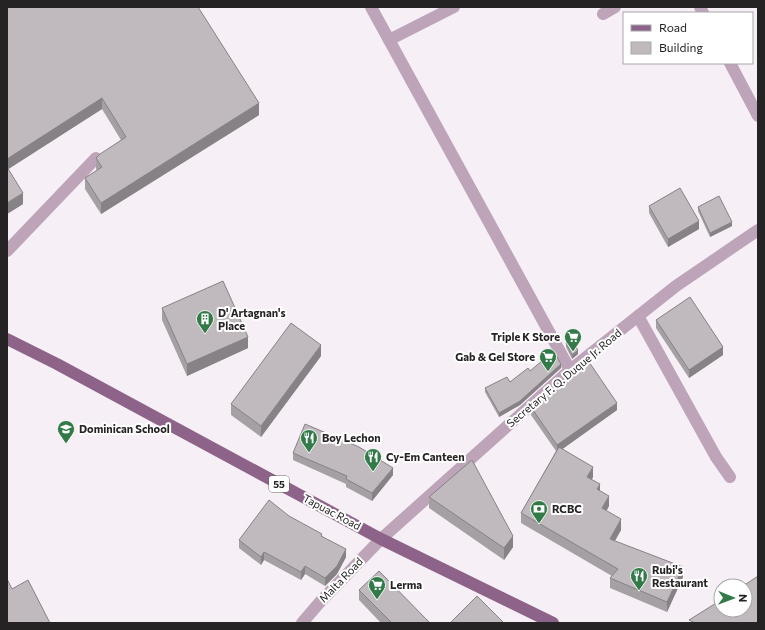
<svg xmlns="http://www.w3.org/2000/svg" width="765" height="630" font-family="Commissioner,sans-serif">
<rect width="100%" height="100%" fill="#f6eff5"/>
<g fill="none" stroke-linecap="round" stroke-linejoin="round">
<g stroke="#bda4b9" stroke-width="12">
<path d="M 371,7 L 570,370"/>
<path d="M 700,7 L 703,13"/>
<path d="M 603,14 L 615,7"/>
<path d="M 389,40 L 454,7"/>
<path d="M 730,63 L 758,116"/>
<path d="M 7,251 L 96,158"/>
<path d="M 638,316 L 716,457 L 730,477"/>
<path d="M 302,623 L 320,602 L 381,539 L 570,370 L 676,286 L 758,230"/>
</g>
<path stroke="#8e6389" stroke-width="12" d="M 7,339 L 57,364 L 381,539 L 553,623"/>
</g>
<g fill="#a5a0a4">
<path d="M 7,7 L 259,115 L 101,214 L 85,189 L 85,178 L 97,170 L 96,169 L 96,158 L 121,140 L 102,109 L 8,169 L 23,204 L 7,214 Z"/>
<path d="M 649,206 L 699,229 L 668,247 L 649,213 Z"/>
<path d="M 698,207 L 732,226 L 710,237 L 698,211 Z"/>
<path d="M 162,308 L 248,348 L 187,376 L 162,320 Z"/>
<path d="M 656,320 L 723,355 L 689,378 L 656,328 Z"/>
<path d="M 566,343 L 578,354 L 572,359 L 566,347 Z"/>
<path d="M 321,356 L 261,437 L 231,415 L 231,404 Z"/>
<path d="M 561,368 L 520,405 L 499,417 L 485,392 L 485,388 L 510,382 L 530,371 Z"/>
<path d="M 531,407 L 617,410 L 562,449 L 593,477 L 592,479 L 600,491 L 609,506 L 606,511 L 621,530 L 615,541 L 683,577 L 667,612 L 610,588 L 610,578 L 612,576 L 521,523 L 521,513 L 556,451 L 531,415 Z"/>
<path d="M 293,453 L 393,475 L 372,501 L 346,487 L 346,484 L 293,460 Z"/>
<path d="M 429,497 L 513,547 L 504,560 L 429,508 Z"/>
<path d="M 322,536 L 346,557 L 337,574 L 325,586 L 305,574 L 301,580 L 264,560 L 261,565 L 239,548 L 239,540 Z"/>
<path d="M 359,590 L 430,623 L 381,623 L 359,600 Z"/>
</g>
<g fill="#868286">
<path d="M 102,98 L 102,109 L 7,170 L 7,159 Z"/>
<path d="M 259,103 L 259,115 L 101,214 L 101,203 Z"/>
<path d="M 23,193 L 23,204 L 7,214 L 7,203 Z"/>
<path d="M 699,221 L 699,229 L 668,247 L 668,239 Z"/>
<path d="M 732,222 L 732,226 L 710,237 L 710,233 Z"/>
<path d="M 248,337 L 248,348 L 187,376 L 187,364 Z"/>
<path d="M 321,345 L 321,356 L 261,437 L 261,426 Z"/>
<path d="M 723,347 L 723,355 L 689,378 L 689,370 Z"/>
<path d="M 578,350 L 578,354 L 572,359 L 572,355 Z"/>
<path d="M 561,364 L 561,368 L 520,405 L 499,417 L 499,413 Z"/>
<path d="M 617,403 L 617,410 L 557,453 L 557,445 Z"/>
<path d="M 593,467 L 593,477 L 587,487 L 587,477 Z"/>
<path d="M 393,468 L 393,475 L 372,501 L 372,493 Z"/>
<path d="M 600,484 L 600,494 L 597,489 Z"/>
<path d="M 609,496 L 609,506 L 602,519 L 602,508 Z"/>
<path d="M 621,519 L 621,530 L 610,549 L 610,539 Z"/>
<path d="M 513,536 L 513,547 L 504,560 L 504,548 Z"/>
<path d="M 346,549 L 346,557 L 337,574 L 325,586 L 325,578 Z"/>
<path d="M 264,552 L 264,560 L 261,565 L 261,557 Z"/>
<path d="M 305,566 L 305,574 L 301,580 L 301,572 Z"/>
<path d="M 683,567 L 683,577 L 667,612 L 667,602 Z"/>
</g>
<g fill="#c0babf" stroke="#868286">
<path d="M 7,7 L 198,7 L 259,103 L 101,203 L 85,178 L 102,167 L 96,158 L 100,154 L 126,137 L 102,98 L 7,159 Z"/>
<path d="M 7,167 L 23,193 L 7,203 Z"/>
<path d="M 680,188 L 699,221 L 668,239 L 649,206 Z"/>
<path d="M 719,196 L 732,222 L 710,233 L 698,207 Z"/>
<path d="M 223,281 L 248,337 L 187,364 L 162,308 Z"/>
<path d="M 690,297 L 723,347 L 689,370 L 656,320 Z"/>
<path d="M 291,323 L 321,345 L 261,426 L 231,404 Z"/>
<path d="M 570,339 L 578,350 L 572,355 L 566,343 Z"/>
<path d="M 550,354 L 552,356 L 555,354 L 561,364 L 520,401 L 499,413 L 485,388 L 507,377 L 510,382 L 528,368 L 530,371 Z"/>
<path d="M 587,359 L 617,403 L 557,445 L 531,407 Z"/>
<path d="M 305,424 L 359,447 L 393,468 L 372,493 L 346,479 L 347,476 L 293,453 Z"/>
<path d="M 559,447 L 593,467 L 587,477 L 600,484 L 597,489 L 609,496 L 602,508 L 621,519 L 610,539 L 683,567 L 667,602 L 610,578 L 618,569 L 521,513 Z"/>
<path d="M 472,460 L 513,536 L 504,548 L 429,497 Z"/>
<path d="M 269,500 L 289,516 L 322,534 L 321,536 L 346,549 L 337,566 L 325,578 L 305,566 L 301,572 L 264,552 L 261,557 L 239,540 Z"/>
<path d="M 379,571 L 430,623 L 392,623 L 359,590 Z"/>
<path d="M 758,576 L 758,623 L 695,623 L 689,620 L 721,600 L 721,610 L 745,610 L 745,586 L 743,586 Z"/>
<path d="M 7,579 L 12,589 L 28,580 L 50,623 L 7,623 Z"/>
<path d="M 477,596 L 504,623 L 450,623 Z"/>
</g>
<defs>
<symbol id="building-pin" viewBox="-11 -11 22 30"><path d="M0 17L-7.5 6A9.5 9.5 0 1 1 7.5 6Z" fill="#327a47" stroke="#fff"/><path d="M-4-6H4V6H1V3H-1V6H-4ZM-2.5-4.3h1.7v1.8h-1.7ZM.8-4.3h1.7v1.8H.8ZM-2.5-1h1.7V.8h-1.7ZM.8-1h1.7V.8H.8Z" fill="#fff"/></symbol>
<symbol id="supermarket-pin" viewBox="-11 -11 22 30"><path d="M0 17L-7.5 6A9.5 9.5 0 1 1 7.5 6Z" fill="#327a47" stroke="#fff"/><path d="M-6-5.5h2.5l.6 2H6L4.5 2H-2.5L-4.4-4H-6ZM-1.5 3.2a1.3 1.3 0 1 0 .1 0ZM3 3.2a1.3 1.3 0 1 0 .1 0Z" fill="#fff"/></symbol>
<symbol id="school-pin" viewBox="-11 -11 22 30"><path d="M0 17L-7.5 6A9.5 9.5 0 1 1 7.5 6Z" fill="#327a47" stroke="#fff"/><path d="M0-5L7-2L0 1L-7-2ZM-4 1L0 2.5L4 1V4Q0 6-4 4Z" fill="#fff"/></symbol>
<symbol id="restaurant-pin" viewBox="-11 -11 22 30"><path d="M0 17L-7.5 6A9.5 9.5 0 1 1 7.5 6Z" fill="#327a47" stroke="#fff"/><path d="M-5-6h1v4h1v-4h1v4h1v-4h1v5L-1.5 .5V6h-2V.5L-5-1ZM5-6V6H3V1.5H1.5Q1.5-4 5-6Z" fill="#fff"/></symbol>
<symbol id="bank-pin" viewBox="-11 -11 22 30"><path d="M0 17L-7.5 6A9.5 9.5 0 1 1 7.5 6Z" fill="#327a47" stroke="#fff"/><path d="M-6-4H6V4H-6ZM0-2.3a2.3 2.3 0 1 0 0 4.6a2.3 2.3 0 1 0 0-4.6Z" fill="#fff"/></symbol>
</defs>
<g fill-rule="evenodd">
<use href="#building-pin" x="195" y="309" width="20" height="27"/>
<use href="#supermarket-pin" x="563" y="327" width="20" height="27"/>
<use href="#supermarket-pin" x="538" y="347" width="20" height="27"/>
<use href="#school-pin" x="56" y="419" width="20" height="27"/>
<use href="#restaurant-pin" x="299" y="428" width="20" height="27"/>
<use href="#restaurant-pin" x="363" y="447" width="20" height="27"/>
<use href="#bank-pin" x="529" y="499" width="20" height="27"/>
<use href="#restaurant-pin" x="629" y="566" width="20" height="27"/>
<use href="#supermarket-pin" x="367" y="575" width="20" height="27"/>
</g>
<g text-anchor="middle" stroke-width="4" stroke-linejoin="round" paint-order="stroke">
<rect fill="#fff" stroke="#676566" stroke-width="1" x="269" y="476" width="20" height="16" rx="3"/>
<g font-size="10" font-weight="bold" fill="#262325">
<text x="279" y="488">55</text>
</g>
<g font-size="11" font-weight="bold" fill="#262325" stroke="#fff" text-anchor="start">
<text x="218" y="317">D' Artagnan's<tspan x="218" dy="13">Place</tspan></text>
<text x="560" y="341" text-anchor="end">Triple K Store</text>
<text x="535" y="361" text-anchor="end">Gab &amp; Gel Store</text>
<text x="79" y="433">Dominican School</text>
<text x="322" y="442">Boy Lechon</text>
<text x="386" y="461">Cy-Em Canteen</text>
<text x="552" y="513">RCBC</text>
<text x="652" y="574">Rubi's<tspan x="652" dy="13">Restaurant</tspan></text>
<text x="390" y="589">Lerma</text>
</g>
<g font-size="11" fill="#262325" stroke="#fff">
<text transform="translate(564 378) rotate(-40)" y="4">Secretary F. Q. Duque Jr. Road</text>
<text transform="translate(332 512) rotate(28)" y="4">Tapuac Road</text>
<text transform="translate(341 580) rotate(-46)" y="4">Malta Road</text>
</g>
</g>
<rect width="765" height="630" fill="none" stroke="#262325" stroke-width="16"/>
<rect x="623" y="12" width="130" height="52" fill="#ffffff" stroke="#a8a7a8"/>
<rect x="631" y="25" width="20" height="6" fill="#8e6389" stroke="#a8a7a8"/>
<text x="659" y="32" font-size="12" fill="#262325">Road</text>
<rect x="631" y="42" width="20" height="12" fill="#c0babf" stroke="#a8a7a8"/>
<text x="659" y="52" font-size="12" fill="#262325">Building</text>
<g transform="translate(733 598) rotate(91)"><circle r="19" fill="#ffffff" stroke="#a8a7a8"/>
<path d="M0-3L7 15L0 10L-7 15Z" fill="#327a47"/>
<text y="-6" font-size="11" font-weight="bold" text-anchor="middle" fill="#262325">N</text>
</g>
</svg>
